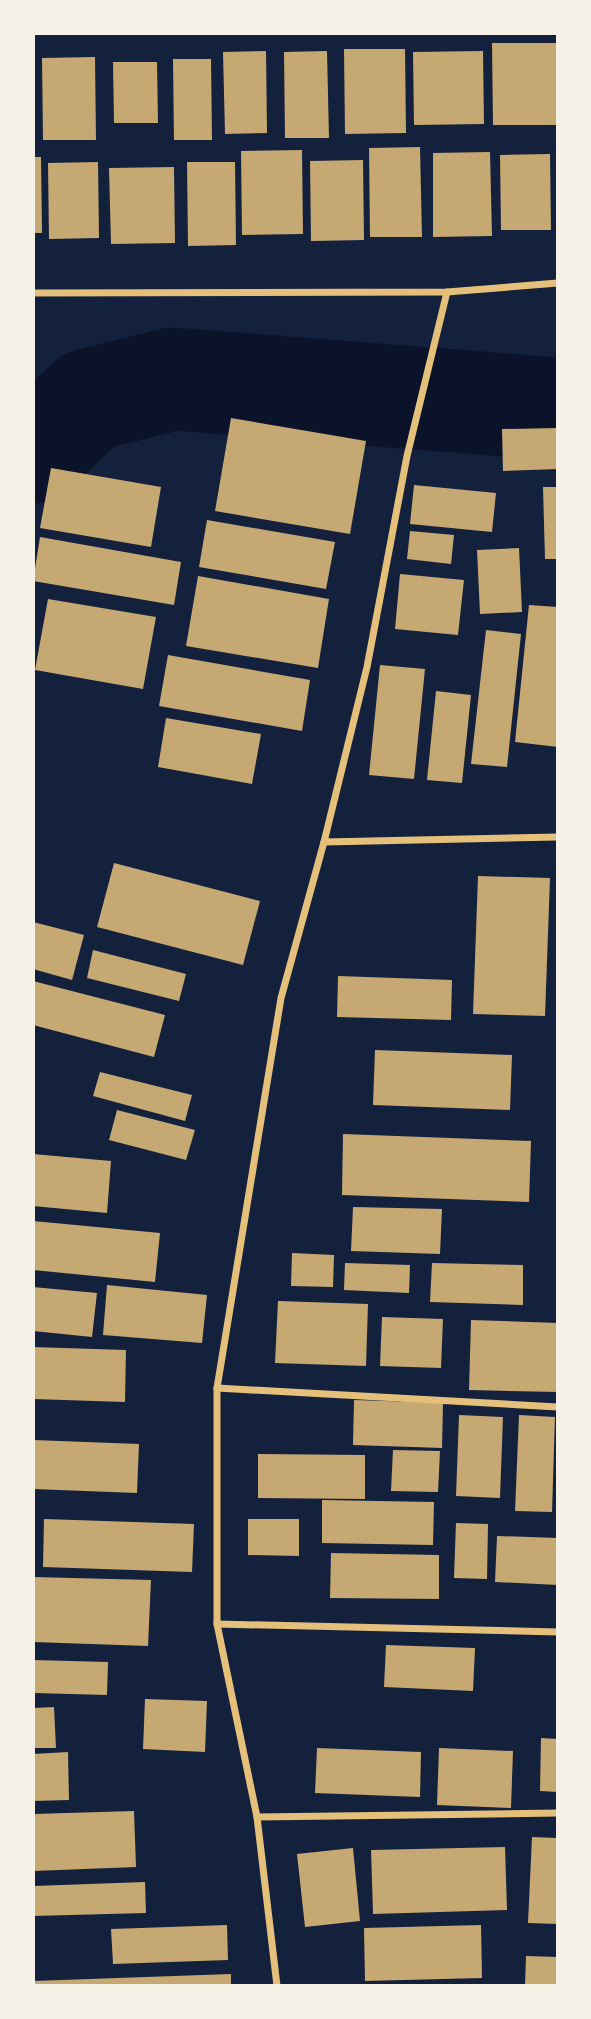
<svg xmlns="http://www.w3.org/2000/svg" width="591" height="2019" font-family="Quicksand,sans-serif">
<rect width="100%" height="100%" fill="#14213d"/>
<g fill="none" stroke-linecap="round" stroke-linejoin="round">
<path stroke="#0b132b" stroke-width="103" d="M 33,452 L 89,400 L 173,379 L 558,409"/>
</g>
<g fill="#c6a872">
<path d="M 492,43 L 558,43 L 558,125 L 493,125 Z"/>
<path d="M 344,49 L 405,49 L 406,133 L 345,134 Z"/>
<path d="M 266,51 L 267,133 L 225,134 L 223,52 Z"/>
<path d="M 327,51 L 329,138 L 285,138 L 284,52 Z"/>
<path d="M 483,51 L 484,124 L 414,125 L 413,52 Z"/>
<path d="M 95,57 L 96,140 L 43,140 L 42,58 Z"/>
<path d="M 173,59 L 211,59 L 212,140 L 174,140 Z"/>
<path d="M 113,62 L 157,62 L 158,123 L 114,123 Z"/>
<path d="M 420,147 L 422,237 L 370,237 L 369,148 Z"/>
<path d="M 302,150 L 303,234 L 242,235 L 241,151 Z"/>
<path d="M 490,152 L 492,236 L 433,237 L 433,153 Z"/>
<path d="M 550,154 L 551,230 L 501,230 L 500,155 Z"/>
<path d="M 33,157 L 41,157 L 42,233 L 33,233 Z"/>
<path d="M 363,160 L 364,240 L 311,241 L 310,161 Z"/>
<path d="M 98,162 L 99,238 L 49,239 L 48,163 Z"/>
<path d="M 187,162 L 235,162 L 236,245 L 188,246 Z"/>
<path d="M 174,167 L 175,243 L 111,244 L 109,168 Z"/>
<path d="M 231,418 L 366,441 L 350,534 L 215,511 Z"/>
<path d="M 558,428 L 558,469 L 503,471 L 502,429 Z"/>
<path d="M 51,468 L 161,487 L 151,547 L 40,528 Z"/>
<path d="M 414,485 L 496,493 L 492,532 L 410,524 Z"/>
<path d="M 543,487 L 558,487 L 558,559 L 545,559 Z"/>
<path d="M 207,520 L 335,542 L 326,589 L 199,567 Z"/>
<path d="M 410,531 L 454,535 L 451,564 L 407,559 Z"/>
<path d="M 40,537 L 181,562 L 174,605 L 33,581 Z"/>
<path d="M 519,548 L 522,612 L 480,614 L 477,550 Z"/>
<path d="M 400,574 L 464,580 L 458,635 L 395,629 Z"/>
<path d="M 198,576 L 329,599 L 318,668 L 186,646 Z"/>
<path d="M 48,599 L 156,617 L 143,689 L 35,670 Z"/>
<path d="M 529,605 L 558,607 L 558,747 L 515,742 Z"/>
<path d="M 486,630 L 521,634 L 507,767 L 471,764 Z"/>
<path d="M 168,655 L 310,680 L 302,731 L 159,706 Z"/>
<path d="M 380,665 L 425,669 L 414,779 L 369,775 Z"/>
<path d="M 436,691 L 471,695 L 462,783 L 427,780 Z"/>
<path d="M 166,718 L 261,734 L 252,784 L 158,767 Z"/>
<path d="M 114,863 L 260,901 L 243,965 L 97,927 Z"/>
<path d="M 478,876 L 550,878 L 545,1016 L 473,1014 Z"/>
<path d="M 33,922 L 84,935 L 72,980 L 33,969 Z"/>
<path d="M 93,950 L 186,974 L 179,1001 L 87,978 Z"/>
<path d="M 338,976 L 452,980 L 451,1020 L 337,1017 Z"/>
<path d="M 33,981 L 165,1015 L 154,1057 L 33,1025 Z"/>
<path d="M 375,1050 L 512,1055 L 510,1110 L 373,1105 Z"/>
<path d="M 100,1072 L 192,1095 L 185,1121 L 93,1096 Z"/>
<path d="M 117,1110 L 195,1130 L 186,1160 L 109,1140 Z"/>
<path d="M 343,1134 L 531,1141 L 529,1202 L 342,1195 Z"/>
<path d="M 33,1154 L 111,1161 L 107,1213 L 33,1206 Z"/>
<path d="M 353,1207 L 442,1209 L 440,1254 L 351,1251 Z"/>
<path d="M 33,1221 L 160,1233 L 155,1282 L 33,1270 Z"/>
<path d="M 292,1253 L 334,1255 L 333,1287 L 291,1286 Z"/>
<path d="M 345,1263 L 410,1265 L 409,1293 L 344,1290 Z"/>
<path d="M 432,1263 L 523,1265 L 523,1305 L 430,1302 Z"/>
<path d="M 107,1285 L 207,1295 L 202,1343 L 103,1335 Z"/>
<path d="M 33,1287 L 97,1293 L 92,1337 L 33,1331 Z"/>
<path d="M 278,1301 L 368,1304 L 366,1366 L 275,1363 Z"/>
<path d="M 382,1317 L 443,1319 L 441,1368 L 380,1366 Z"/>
<path d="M 471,1320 L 558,1323 L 558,1392 L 469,1390 Z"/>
<path d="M 33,1347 L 126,1350 L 125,1402 L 33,1399 Z"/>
<path d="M 354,1400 L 443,1403 L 442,1448 L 353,1445 Z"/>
<path d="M 459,1415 L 503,1417 L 500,1498 L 456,1496 Z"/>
<path d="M 519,1415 L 555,1417 L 552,1512 L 515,1511 Z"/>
<path d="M 33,1440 L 139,1444 L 137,1493 L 33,1489 Z"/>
<path d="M 393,1450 L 440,1451 L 438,1492 L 391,1491 Z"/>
<path d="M 258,1454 L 365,1455 L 365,1499 L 258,1498 Z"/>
<path d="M 322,1500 L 434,1502 L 433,1545 L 322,1543 Z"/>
<path d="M 44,1519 L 194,1524 L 192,1572 L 43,1567 Z"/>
<path d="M 248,1519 L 299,1519 L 299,1556 L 248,1555 Z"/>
<path d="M 456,1523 L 488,1524 L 487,1579 L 454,1578 Z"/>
<path d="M 497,1536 L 558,1538 L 558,1585 L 495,1582 Z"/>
<path d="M 331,1553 L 439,1555 L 439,1599 L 330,1598 Z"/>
<path d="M 33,1577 L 151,1580 L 148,1646 L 33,1642 Z"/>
<path d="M 386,1645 L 475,1648 L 473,1691 L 384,1687 Z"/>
<path d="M 33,1660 L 108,1662 L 107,1695 L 33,1693 Z"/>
<path d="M 145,1699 L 207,1701 L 205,1752 L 143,1749 Z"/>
<path d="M 54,1707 L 56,1748 L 33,1748 L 33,1708 Z"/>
<path d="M 541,1738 L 558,1739 L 558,1792 L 540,1791 Z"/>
<path d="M 317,1748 L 421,1752 L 420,1797 L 315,1793 Z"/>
<path d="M 439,1748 L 513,1751 L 511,1808 L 437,1805 Z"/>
<path d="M 68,1752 L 69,1800 L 33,1801 L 33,1754 Z"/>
<path d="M 134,1811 L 136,1867 L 33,1871 L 33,1814 Z"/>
<path d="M 532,1837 L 558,1838 L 558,1924 L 528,1923 Z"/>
<path d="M 505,1847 L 507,1910 L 373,1914 L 371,1850 Z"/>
<path d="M 353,1848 L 360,1921 L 305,1927 L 297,1854 Z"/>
<path d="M 145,1882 L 146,1913 L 33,1916 L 33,1886 Z"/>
<path d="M 227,1925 L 228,1960 L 113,1964 L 111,1929 Z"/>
<path d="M 481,1925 L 482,1978 L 365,1981 L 364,1928 Z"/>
<path d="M 526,1956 L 558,1957 L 558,1986 L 525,1986 Z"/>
<path d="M 231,1974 L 231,1986 L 33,1986 L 33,1981 Z"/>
</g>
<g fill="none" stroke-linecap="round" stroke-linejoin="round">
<g stroke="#e5c07b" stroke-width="7">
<path d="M 33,293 L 447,292 L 558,283"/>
<path d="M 324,842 L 558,837"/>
<path d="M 217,1388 L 558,1407"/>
<path d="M 217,1624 L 558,1632"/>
<path d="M 257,1817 L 558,1813"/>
<path d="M 277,1986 L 257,1817 L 217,1624 L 217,1388 L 281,998 L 324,842 L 367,667 L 407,456 L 447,292"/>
</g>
</g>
<rect width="591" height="2019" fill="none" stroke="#f6f1e7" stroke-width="70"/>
</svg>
